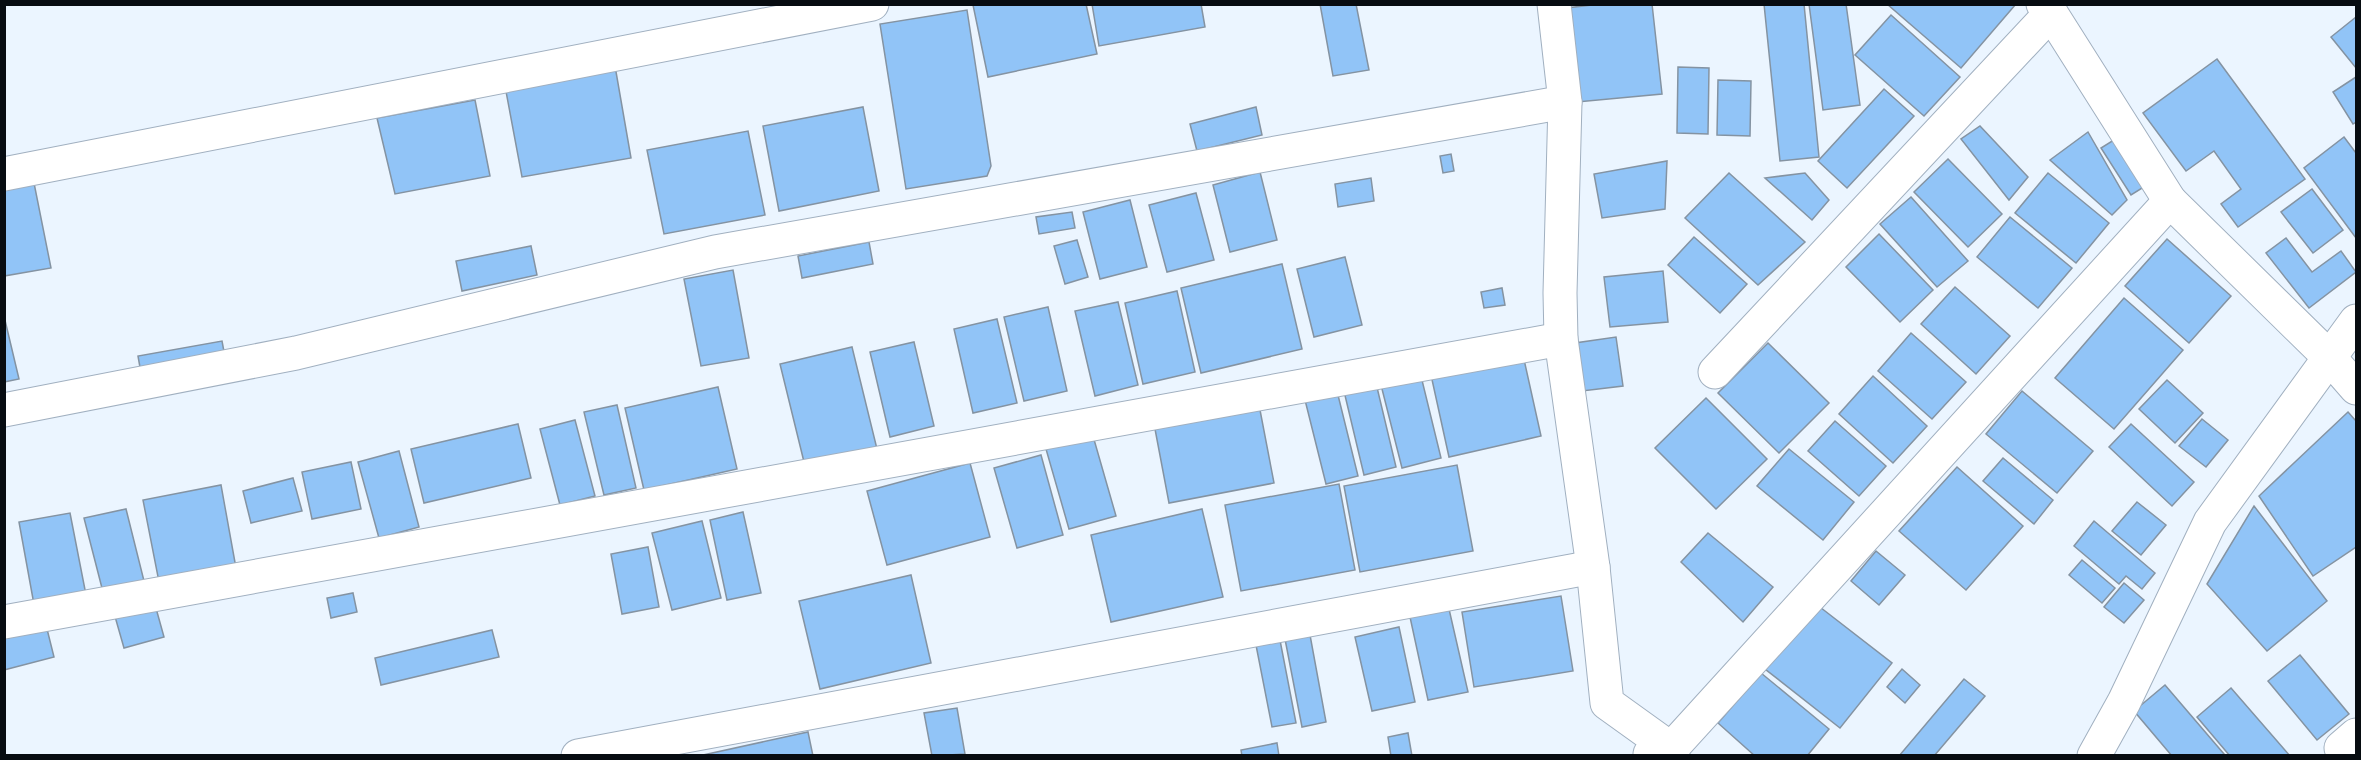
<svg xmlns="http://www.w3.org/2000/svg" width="2361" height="760" font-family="Raleway,sans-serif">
<rect width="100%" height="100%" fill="#ebf5ff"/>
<g fill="#91c4f7" stroke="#8493a2" stroke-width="1.5">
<path d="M 1086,4 L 1097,54 L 988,77 L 973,5 Z"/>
<path d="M 1092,4 L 1201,4 L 1205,27 L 1099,46 Z"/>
<path d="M 1320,4 L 1356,4 L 1369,70 L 1333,76 Z"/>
<path d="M 1601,4 L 1652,4 L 1662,94 L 1577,102 L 1566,8 Z"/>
<path d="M 1764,4 L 1804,4 L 1819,157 L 1780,161 Z"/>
<path d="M 1809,4 L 1846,4 L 1860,105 L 1823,110 Z"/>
<path d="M 1887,4 L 2016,4 L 1961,68 Z"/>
<path d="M 967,10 L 991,166 L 987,176 L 906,189 L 880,24 Z"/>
<path d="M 1891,15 L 1960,77 L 1924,116 L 1855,55 Z"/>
<path d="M 2356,17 L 2356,68 L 2331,37 Z"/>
<path d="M 2217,59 L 2305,179 L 2238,227 L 2221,204 L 2241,189 L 2214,151 L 2186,171 L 2143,113 Z"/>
<path d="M 615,66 L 631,158 L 522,177 L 505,86 Z"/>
<path d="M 1678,67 L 1709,68 L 1708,134 L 1677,133 Z"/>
<path d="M 2356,77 L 2356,122 L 2353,124 L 2333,92 Z"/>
<path d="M 1718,80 L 1751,81 L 1750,136 L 1717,135 Z"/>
<path d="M 1884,89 L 1914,116 L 1847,188 L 1818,161 Z"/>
<path d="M 475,100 L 490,176 L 395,194 L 377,118 Z"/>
<path d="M 863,107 L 879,191 L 779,211 L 763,126 Z"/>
<path d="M 1256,107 L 1262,135 L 1197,151 L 1190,124 Z"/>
<path d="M 1980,126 L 2028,177 L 2009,200 L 1961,139 Z"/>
<path d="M 748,131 L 765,215 L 664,234 L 647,150 Z"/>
<path d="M 2088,132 L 2127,200 L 2112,215 L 2050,160 Z"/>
<path d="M 2344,137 L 2356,153 L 2356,238 L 2304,168 Z"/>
<path d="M 2117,138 L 2147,185 L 2131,195 L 2101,148 Z"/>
<path d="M 1451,154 L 1454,171 L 1443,173 L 1440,156 Z"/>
<path d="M 1948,159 L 2002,214 L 1968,247 L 1914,192 Z"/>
<path d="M 1667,161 L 1665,209 L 1602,218 L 1594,174 Z"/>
<path d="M 1260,172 L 1277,240 L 1230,252 L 1213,185 Z"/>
<path d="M 1729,173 L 1805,242 L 1758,285 L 1685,218 Z"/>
<path d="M 1805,173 L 1829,200 L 1812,220 L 1765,178 Z"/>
<path d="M 2048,173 L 2109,223 L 2076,263 L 2015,213 Z"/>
<path d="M 1371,178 L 1374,201 L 1338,207 L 1335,184 Z"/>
<path d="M 34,183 L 51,268 L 4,276 L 4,189 Z"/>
<path d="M 2312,189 L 2343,230 L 2313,253 L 2281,212 Z"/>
<path d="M 1196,193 L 1214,260 L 1167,272 L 1149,205 Z"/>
<path d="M 1911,197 L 1968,261 L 1937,287 L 1880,224 Z"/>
<path d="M 1130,200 L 1147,267 L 1100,279 L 1083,212 Z"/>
<path d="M 1072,212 L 1075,228 L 1039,234 L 1036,217 Z"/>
<path d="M 2010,217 L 2072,268 L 2038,308 L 1977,257 Z"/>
<path d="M 1879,234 L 1933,290 L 1900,322 L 1846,267 Z"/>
<path d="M 1694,237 L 1747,284 L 1720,313 L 1668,265 Z"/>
<path d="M 2286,238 L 2312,272 L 2341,251 L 2356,272 L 2309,308 L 2266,253 Z"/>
<path d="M 2167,239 L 2231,296 L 2189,343 L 2125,286 Z"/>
<path d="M 1077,240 L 1088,277 L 1065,284 L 1054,246 Z"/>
<path d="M 869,242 L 873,264 L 802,278 L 798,256 Z"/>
<path d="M 531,246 L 537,275 L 462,291 L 456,261 Z"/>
<path d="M 1345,257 L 1362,325 L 1314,337 L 1297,269 Z"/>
<path d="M 1282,264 L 1302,349 L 1201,373 L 1181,288 Z"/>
<path d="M 733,270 L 749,358 L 701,366 L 684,279 Z"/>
<path d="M 1663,271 L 1668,322 L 1610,327 L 1604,277 Z"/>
<path d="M 1955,287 L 2010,336 L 1976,374 L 1921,324 Z"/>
<path d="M 1502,288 L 1505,305 L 1484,308 L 1481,292 Z"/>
<path d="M 1177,291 L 1195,372 L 1143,384 L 1125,303 Z"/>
<path d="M 2124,298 L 2183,350 L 2114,429 L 2055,378 Z"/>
<path d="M 1118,302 L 1138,385 L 1095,396 L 1075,311 Z"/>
<path d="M 1048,307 L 1067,391 L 1024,401 L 1004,317 Z"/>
<path d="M 4,316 L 19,379 L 4,382 Z"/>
<path d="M 997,319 L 1017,403 L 973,413 L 954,329 Z"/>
<path d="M 1911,333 L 1966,382 L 1932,419 L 1878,371 Z"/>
<path d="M 1616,337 L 1623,386 L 1582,391 L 1575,343 Z"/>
<path d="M 222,341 L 225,357 L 141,373 L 138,356 Z"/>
<path d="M 914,342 L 934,426 L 890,437 L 870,352 Z"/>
<path d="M 1768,343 L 1829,403 L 1779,453 L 1718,393 Z"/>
<path d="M 852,347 L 877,449 L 805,466 L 780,364 Z"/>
<path d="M 1523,355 L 1541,436 L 1449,457 L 1431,375 Z"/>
<path d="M 1420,372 L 1441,458 L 1402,468 L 1380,381 Z"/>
<path d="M 1873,376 L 1927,426 L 1893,463 L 1839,414 Z"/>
<path d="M 1375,379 L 1396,467 L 1364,475 L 1343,387 Z"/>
<path d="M 2167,380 L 2203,413 L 2175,443 L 2139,409 Z"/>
<path d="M 718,387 L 737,469 L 644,490 L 625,408 Z"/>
<path d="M 1336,387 L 1358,476 L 1326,484 L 1304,396 Z"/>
<path d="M 2022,391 L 2093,451 L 2057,493 L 1986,434 Z"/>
<path d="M 1706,398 L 1767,459 L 1716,509 L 1655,448 Z"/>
<path d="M 617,405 L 636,488 L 604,495 L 584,412 Z"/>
<path d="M 1260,410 L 1274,483 L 1169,503 L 1155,429 Z"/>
<path d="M 2348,412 L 2356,421 L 2356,547 L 2313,576 L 2259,496 Z"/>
<path d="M 2202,419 L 2228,440 L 2206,467 L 2179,446 Z"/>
<path d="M 575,420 L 595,496 L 560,505 L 540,429 Z"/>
<path d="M 1835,421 L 1886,466 L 1859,496 L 1808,451 Z"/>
<path d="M 518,424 L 531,478 L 424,503 L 411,449 Z"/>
<path d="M 2131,424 L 2194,482 L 2172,506 L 2109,447 Z"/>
<path d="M 1093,436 L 1116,516 L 1069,529 L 1046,449 Z"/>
<path d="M 1789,449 L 1854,502 L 1823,540 L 1757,486 Z"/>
<path d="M 399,451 L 419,527 L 379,538 L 358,462 Z"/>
<path d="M 1041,455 L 1063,535 L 1017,548 L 994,468 Z"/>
<path d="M 2003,458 L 2053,500 L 2034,524 L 1983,481 Z"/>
<path d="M 351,462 L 361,509 L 312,519 L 302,472 Z"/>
<path d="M 970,463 L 990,537 L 887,565 L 867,491 Z"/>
<path d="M 1457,465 L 1473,551 L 1360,572 L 1344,486 Z"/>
<path d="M 1957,467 L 2023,526 L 1966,590 L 1899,531 Z"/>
<path d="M 293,478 L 302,511 L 251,523 L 243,491 Z"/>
<path d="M 1339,484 L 1355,570 L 1241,591 L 1225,505 Z"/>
<path d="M 221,485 L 236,568 L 159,582 L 143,500 Z"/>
<path d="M 2137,502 L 2166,525 L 2141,555 L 2112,531 Z"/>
<path d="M 2254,506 L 2327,601 L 2267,651 L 2207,584 Z"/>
<path d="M 126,509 L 144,581 L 103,592 L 84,518 Z"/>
<path d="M 1202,509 L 1223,597 L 1111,622 L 1091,535 Z"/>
<path d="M 743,512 L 761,593 L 727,600 L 710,520 Z"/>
<path d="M 70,513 L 87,600 L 35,610 L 19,522 Z"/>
<path d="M 702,521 L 721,598 L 672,610 L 652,533 Z"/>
<path d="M 2094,521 L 2155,573 L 2142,589 L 2126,576 L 2119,584 L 2074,546 Z"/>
<path d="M 1708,533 L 1773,587 L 1743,622 L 1681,562 Z"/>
<path d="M 648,547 L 659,607 L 622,614 L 611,554 Z"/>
<path d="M 1876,551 L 1905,575 L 1879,605 L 1851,581 Z"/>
<path d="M 2082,560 L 2115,588 L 2102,603 L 2069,575 Z"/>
<path d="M 911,575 L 931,663 L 820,689 L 799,601 Z"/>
<path d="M 2124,583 L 2144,600 L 2124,623 L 2104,607 Z"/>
<path d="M 353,593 L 357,612 L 331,618 L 327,598 Z"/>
<path d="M 1561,596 L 1573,671 L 1474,687 L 1462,612 Z"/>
<path d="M 154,601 L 164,637 L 124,648 L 114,613 Z"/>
<path d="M 1816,604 L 1892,663 L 1840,728 L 1765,669 Z"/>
<path d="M 1449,609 L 1468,692 L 1428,700 L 1410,617 Z"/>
<path d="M 45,621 L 54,657 L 4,670 L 4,632 Z"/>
<path d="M 1399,627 L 1415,702 L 1372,711 L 1355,637 Z"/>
<path d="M 492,630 L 499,657 L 381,685 L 375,658 Z"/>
<path d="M 1279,635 L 1296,723 L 1272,727 L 1255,640 Z"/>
<path d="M 1310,635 L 1326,722 L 1302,727 L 1285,639 Z"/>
<path d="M 2300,655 L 2349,714 L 2317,740 L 2268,681 Z"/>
<path d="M 1902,669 L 1920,685 L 1905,703 L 1887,687 Z"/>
<path d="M 1761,673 L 1829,729 L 1807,756 L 1755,756 L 1718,723 Z"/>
<path d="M 1964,679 L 1985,696 L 1934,756 L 1899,756 Z"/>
<path d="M 2165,685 L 2224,754 L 2222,756 L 2172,756 L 2134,711 Z"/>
<path d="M 2231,688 L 2290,756 L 2230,756 L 2197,717 Z"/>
<path d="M 957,708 L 965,754 L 932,756 L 924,713 Z"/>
<path d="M 808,732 L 813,756 L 703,755 Z"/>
<path d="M 1408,733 L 1412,756 L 1391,756 L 1388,737 Z"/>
<path d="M 1277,743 L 1279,756 L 1242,756 L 1241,750 Z"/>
</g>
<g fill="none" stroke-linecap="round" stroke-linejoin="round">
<defs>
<g id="minor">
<path d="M 1554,4 L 1565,102 L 1560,293 L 1561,339 L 1593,567 L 1607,703 L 1671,749 L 1673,756"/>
<path d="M 2043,4 L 2051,13 L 2170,201 L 2329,357 L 2356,388"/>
<path d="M 4,174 L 872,4"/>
<path d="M 1715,372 L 2051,13"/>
<path d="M 4,410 L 296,353 L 715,252 L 1565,102"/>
<path d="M 4,622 L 1561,339"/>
<path d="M 2341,748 L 2356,735"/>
<path d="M 1650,754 L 1671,749 L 2170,201"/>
<path d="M 578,756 L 1593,567"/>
<path d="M 2094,756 L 2124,702 L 2210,522 L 2356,321"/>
</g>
</defs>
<use href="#minor" stroke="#a1b0c0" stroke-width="35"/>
<use href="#minor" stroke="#fff" stroke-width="33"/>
</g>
<rect width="2361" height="760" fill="none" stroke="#070c11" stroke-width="12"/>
</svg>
